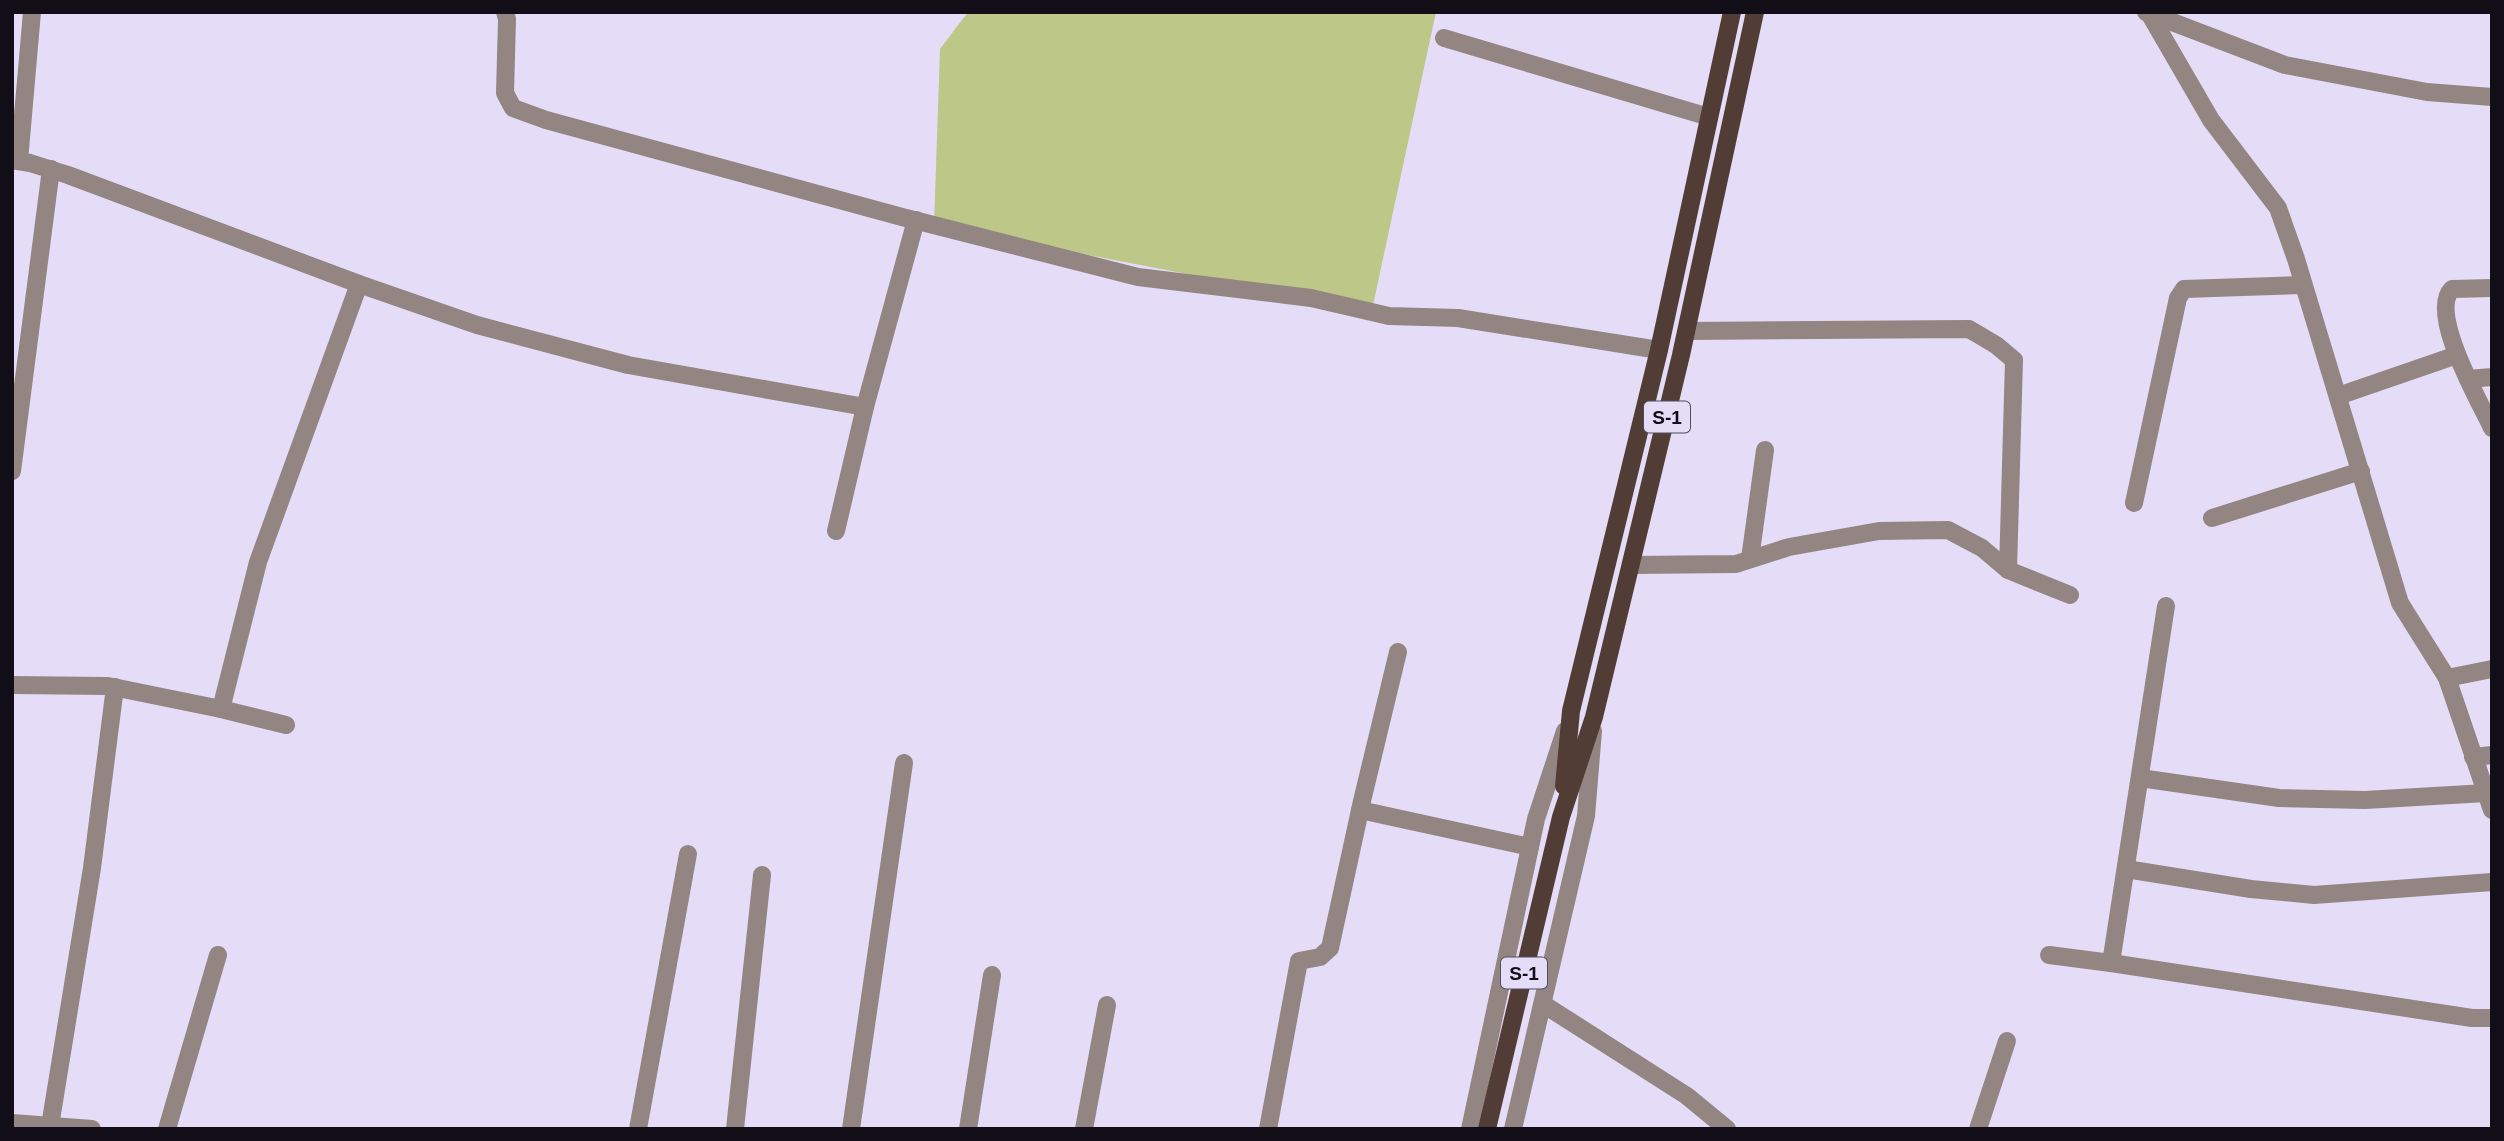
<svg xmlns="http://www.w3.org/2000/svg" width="2504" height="1141" font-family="Arial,sans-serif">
<rect width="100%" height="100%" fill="#e5ddf8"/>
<path fill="#bcc788" d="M 968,12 L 1436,12 L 1372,310 L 934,225 L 940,49 Z"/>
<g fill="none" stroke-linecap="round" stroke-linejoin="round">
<g stroke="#938682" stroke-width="18">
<path d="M 505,12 L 507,19 L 505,93 L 513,108 L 546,120 L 902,217 L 1138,277 L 1311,298 L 1389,316 L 1458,318 L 1659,350"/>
<path d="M 2146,12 L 2285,65 L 2427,92 L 2492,97"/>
<path d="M 2149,13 L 2211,120 L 2278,208 L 2296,259 L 2400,603 L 2447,678 L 2492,810"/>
<path d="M 1444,38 L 1709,117"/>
<path d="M 12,160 L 30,163 L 68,175 L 359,284 L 477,325 L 628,365 L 865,407"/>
<path d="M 19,161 L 32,12"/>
<path d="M 2492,288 L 2452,289 C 2428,313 2480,402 2492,428"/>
<path d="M 1687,331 L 1969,329 L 1996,345 L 2014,360 L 2008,570"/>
<path d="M 2468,379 L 2492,377"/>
<path d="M 2338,396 L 2457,355"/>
<path d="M 12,471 L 51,169"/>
<path d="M 2134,503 L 2178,298 L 2184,289 L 2303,285"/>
<path d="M 2212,518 L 2361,471"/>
<path d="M 836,531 L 865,407 L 916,220"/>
<path d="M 1750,559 L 1765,450"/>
<path d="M 1631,565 L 1736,564 L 1789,547 L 1879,531 L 1948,530 L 1982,548 L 2008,570 L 2070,595"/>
<path d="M 2166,606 L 2111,963 L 2472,1018 L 2492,1018"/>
<path d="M 2447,678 L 2492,669"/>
<path d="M 12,685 L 108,686 L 221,709 L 286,725"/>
<path d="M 221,709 L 258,562 L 359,284"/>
<path d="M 2473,757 L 2492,755"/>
<path d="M 2140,778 L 2279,798 L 2365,800 L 2486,793"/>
<path d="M 1360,810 L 1530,847"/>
<path d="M 2126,869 L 2251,889 L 2314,895 L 2492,882"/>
<path d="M 2049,955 L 2111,963"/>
<path d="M 1543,1004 L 1687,1096 L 1727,1129"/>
<path d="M 12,1123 L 92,1129"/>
<path d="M 50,1126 L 92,868 L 115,687"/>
<path d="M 167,1129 L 218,955"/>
<path d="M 638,1129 L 688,854"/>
<path d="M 735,1129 L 762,875"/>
<path d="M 851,1129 L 904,763"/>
<path d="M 968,1129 L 992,975"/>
<path d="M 1084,1129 L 1107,1005"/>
<path d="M 1268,1129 L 1299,961 L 1320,957 L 1330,948 L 1362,801 L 1398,652"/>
<path d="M 1470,1129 L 1536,819 L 1565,731"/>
<path d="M 1513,1129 L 1586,816 L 1593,731"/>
<path d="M 1978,1129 L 2007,1041"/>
</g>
<g stroke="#523d36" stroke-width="18">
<path d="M 1564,786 L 1571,711 L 1659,350 L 1732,12"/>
<path d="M 1487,1129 L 1561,817 L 1594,717 L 1681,355 L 1755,12"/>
</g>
</g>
<g text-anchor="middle" stroke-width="5" stroke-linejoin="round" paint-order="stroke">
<g fill="#e5ddf8" stroke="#514c5a" stroke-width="2">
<rect x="1644" y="401.5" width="46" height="31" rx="5"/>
<rect x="1501" y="957.5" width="46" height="31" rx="5"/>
</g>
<g font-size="19" font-weight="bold" fill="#110e17">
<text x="1667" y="424">S-1</text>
<text x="1524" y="980">S-1</text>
</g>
</g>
<rect width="2504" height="1141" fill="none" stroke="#110e17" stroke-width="28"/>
</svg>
